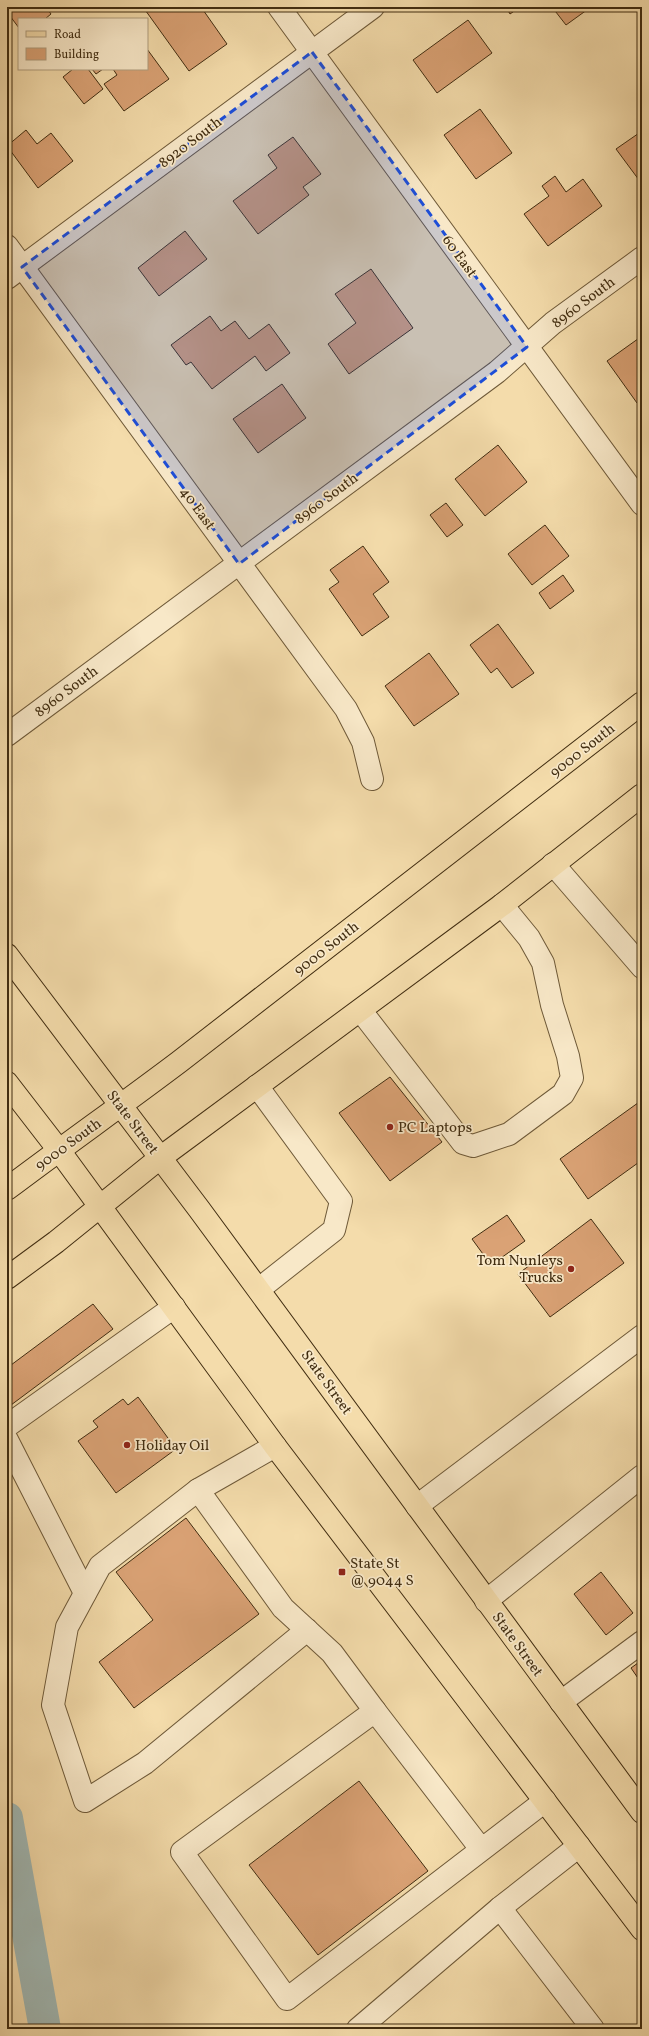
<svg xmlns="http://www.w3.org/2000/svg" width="649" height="2036" font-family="Vollkorn,serif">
<rect width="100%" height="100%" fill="#f4dcab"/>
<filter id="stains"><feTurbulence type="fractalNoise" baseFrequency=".005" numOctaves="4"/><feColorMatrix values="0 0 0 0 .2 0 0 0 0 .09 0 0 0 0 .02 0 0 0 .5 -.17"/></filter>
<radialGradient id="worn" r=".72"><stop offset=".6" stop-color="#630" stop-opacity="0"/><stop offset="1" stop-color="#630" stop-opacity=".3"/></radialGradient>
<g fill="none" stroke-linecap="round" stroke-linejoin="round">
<path stroke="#a1b9b5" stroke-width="32" d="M 7,1818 L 45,2029"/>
</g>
<g fill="#daa275" stroke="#412d11">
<path d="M 7,7 L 46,7 L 51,14 L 45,19 L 19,19 L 19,28 L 7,12 Z"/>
<path d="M 143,7 L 201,7 L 227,44 L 189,71 Z"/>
<path d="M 506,7 L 520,7 L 510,14 Z"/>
<path d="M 552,7 L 591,7 L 566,25 Z"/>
<path d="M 468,20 L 492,53 L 437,93 L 413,60 Z"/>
<path d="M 147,49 L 169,79 L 124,111 L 104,84 L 117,75 L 113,69 L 147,69 Z"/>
<path d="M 73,69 L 88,69 L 103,89 L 84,104 L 63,77 Z"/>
<path d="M 92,69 L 103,69 L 96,74 Z"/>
<path d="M 480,109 L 512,153 L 476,179 L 444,135 Z"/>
<path d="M 26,130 L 37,144 L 51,133 L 73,161 L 38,188 L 7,146 Z"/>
<path d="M 642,131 L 642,178 L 639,180 L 616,149 Z"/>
<path d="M 293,137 L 321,174 L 303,187 L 309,195 L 258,234 L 233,201 L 277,168 L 268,155 Z"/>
<path d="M 555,176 L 566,192 L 583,179 L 602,206 L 548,246 L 524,214 L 549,196 L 542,186 Z"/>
<path d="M 185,231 L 207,259 L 159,296 L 138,268 Z"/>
<path d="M 371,269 L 413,328 L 349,374 L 328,344 L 356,323 L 335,294 Z"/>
<path d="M 210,316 L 221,331 L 235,321 L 249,339 L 269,324 L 290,353 L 266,371 L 255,356 L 212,389 L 191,362 L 186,365 L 171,345 Z"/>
<path d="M 642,336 L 642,400 L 637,403 L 607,361 Z"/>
<path d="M 282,384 L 306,418 L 258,453 L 233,419 Z"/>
<path d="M 498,445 L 527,482 L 485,516 L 455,479 Z"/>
<path d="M 446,503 L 463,525 L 447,537 L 430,515 Z"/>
<path d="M 545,525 L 569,556 L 532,585 L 508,554 Z"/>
<path d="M 363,546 L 389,582 L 373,594 L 389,617 L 362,636 L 329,589 L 339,582 L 330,570 Z"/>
<path d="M 563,575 L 574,591 L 550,609 L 539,593 Z"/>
<path d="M 498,624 L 534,673 L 512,688 L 497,668 L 491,673 L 470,645 Z"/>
<path d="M 429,653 L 459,694 L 414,726 L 385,686 Z"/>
<path d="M 390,1077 L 442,1142 L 390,1181 L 339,1113 Z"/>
<path d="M 642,1100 L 642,1160 L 588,1199 L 560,1159 Z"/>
<path d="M 507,1215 L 525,1241 L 491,1265 L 472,1239 Z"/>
<path d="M 591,1219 L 624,1263 L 550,1317 L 518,1274 Z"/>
<path d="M 93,1304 L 113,1329 L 7,1408 L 7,1368 Z"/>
<path d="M 138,1397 L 176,1449 L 116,1493 L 78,1441 L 98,1427 L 93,1421 L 123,1399 L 128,1405 Z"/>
<path d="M 186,1518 L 259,1614 L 134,1708 L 99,1662 L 153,1620 L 116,1572 Z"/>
<path d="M 601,1572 L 633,1613 L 606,1635 L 574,1594 Z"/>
<path d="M 642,1660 L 642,1684 L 631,1668 Z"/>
<path d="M 359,1781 L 428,1871 L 318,1955 L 249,1865 Z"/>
</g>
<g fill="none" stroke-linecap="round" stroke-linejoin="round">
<defs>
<g id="minor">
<path d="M 279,7 L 642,504"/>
<path d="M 7,246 L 346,709 L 363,742 L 372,779"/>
<path d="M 7,278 L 373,7"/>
<path d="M 7,735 L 497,372 L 553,323 L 642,258"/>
<path d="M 553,864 L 642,967"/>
<path d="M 361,1011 L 463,1143 L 473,1146 L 509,1134 L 563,1094 L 572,1078 L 568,1056 L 552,1005 L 543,963 L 529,938 L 502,905"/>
<path d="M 257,1086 L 341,1201 L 334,1230 L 259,1289"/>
<path d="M 7,1426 L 174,1307"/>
<path d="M 7,1440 L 85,1593"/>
<path d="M 275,1446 L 198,1490 L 100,1566 L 67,1627 L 53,1705 L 85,1801 L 145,1763 L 307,1630"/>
<path d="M 198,1490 L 283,1608 L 332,1653 L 375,1711"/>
<path d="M 417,1506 L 642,1336"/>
<path d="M 486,1601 L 642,1476"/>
<path d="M 561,1702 L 642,1642"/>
<path d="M 481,1849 L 375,1711 L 182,1852 L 287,1999 L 545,1801"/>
<path d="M 500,1908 L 593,2029"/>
<path d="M 358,2029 L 500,1908 L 579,1846"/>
</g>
<g id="major">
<path d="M 7,955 L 199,1209 L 642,1812"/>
<path d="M 7,1083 L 58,1149 L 275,1446 L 642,1929"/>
<path d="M 7,1189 C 64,1146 122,1105 179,1062 L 642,703"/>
<path d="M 7,1278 L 56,1242 L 160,1158 L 502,905 L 642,795"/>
</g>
</defs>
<use href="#minor" stroke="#6e5938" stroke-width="24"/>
<use href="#major" stroke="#412d11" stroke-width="24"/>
<use href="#minor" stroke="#f8e8c8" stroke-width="22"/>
<use href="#major" stroke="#f4dcab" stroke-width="22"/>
</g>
<path fill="#1d4ed8" fill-opacity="0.2" stroke="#1d4ed8" stroke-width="3" stroke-dasharray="8 5" stroke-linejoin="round" d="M 312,52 L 527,347 L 239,564 L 22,267 Z"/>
<g fill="#8f2418" stroke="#f8e8c8" stroke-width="1.5">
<circle cx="390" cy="1127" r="4"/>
<circle cx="571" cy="1269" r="4"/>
<circle cx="127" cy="1445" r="4"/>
<rect x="338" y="1568" width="8" height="8" rx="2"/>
</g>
<g text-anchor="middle" stroke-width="3.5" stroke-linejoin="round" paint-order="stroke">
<g font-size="15" fill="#412d11" stroke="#f8e8c8">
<text transform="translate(190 142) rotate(-37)" y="5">8920 South</text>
<text transform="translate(460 256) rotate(54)" y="5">60 East</text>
<text transform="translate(583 302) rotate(-37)" y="5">8960 South</text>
<text transform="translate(326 498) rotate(-37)" y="5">8960 South</text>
<text transform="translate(198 508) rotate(54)" y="5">40 East</text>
<text transform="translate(66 691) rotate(-37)" y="5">8960 South</text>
<text transform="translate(582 750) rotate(-38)" y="5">9000 South</text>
<text transform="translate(326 948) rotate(-38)" y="5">9000 South</text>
<text transform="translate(133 1122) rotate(53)" y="5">State Street</text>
<text transform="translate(68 1144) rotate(-36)" y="5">9000 South</text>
<text transform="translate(327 1382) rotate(54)" y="5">State Street</text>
<text transform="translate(518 1644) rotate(54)" y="5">State Street</text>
</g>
<g font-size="15" fill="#412d11" stroke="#f8e8c8" text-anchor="start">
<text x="398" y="1132">PC Laptops</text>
<text x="563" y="1265" text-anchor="end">Tom Nunleys<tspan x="563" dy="17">Trucks</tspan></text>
<text x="135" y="1450">Holiday Oil</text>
<text x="350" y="1568">State St<tspan x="350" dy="17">@ 9044 S</tspan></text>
</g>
</g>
<rect width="649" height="2036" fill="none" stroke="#f4dcab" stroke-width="24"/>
<rect x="8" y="8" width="633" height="2020" fill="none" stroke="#412d11" stroke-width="2"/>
<rect x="12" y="12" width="625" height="2012" fill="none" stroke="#412d11"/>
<rect x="18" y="18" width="130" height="52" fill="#f8e8c8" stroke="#af9d7f"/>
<rect x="26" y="31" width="20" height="6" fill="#f4dcab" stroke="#af9d7f"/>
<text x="54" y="38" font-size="12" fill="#412d11">Road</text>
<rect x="26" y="48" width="20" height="12" fill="#daa275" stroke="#af9d7f"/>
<text x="54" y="58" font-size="12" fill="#412d11">Building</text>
<rect width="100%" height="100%" filter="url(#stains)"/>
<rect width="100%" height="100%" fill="url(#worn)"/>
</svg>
